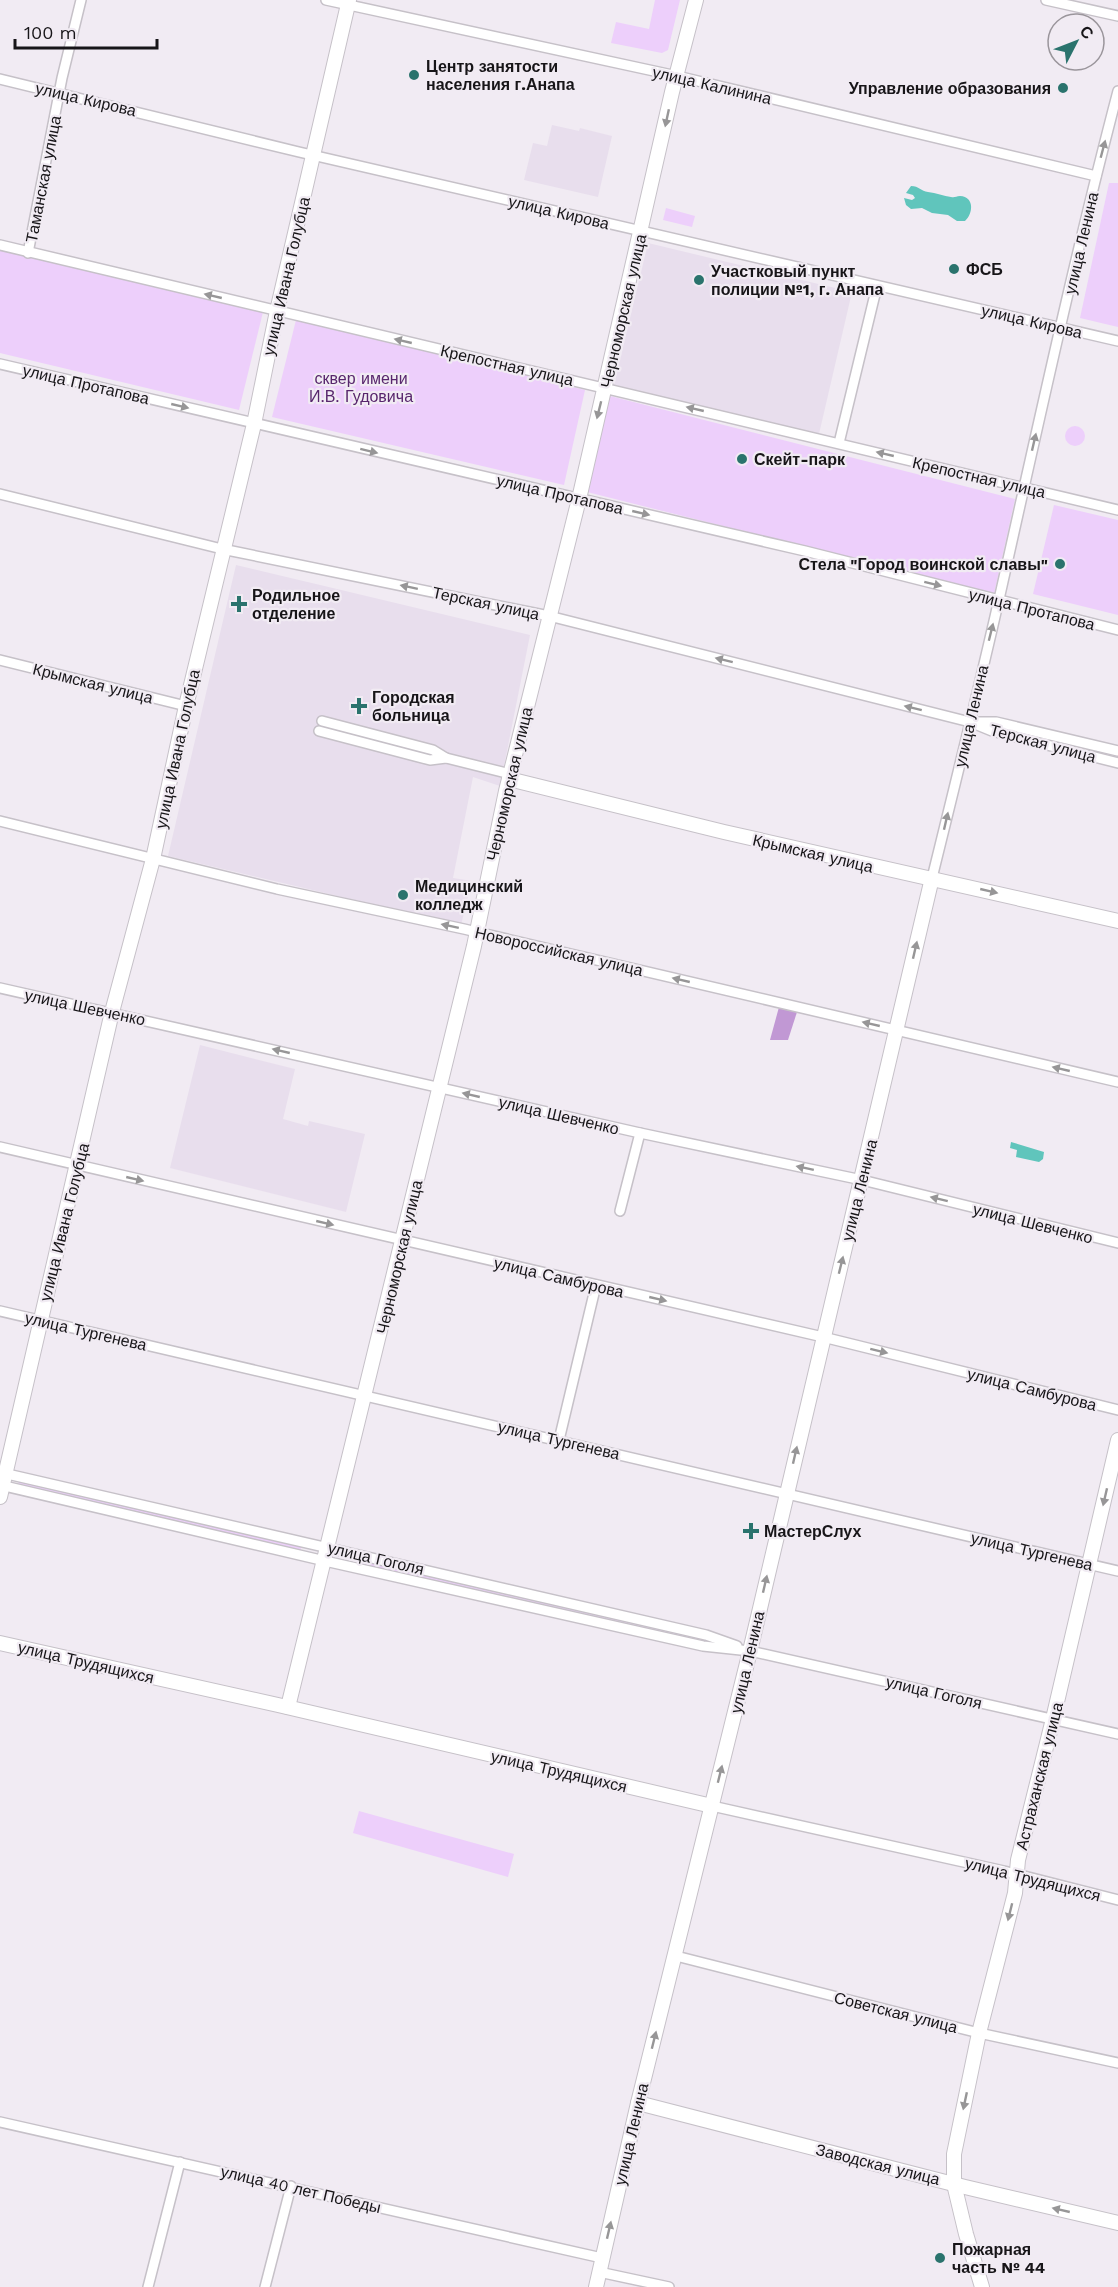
<svg xmlns="http://www.w3.org/2000/svg" width="1118" height="2287" font-family="'Work Sans',sans-serif">
<rect width="100%" height="100%" fill="#f1ebf3"/>
<g fill="#e8deed">
<path d="M 552,125 L 579,131 L 580,128 L 612,136 L 598,197 L 524,180 L 533,143 L 547,146 Z"/>
<path d="M 648,243 L 852,292 L 819,434 L 614,385 Z"/>
<path d="M 236,565 L 530,635 L 500,786 L 473,777 L 453,878 L 472,881 L 461,925 L 168,856 Z"/>
<path d="M 200,1045 L 295,1069 L 283,1119 L 308,1126 L 309,1121 L 365,1134 L 346,1212 L 170,1168 Z"/>
</g>
<g fill="#edcffb">
<path d="M 655,0 L 680,0 L 668,50 L 662,53 L 611,43 L 616,22 L 649,29 Z"/>
<path d="M 1109,183 L 1118,183 L 1118,327 L 1080,318 Z"/>
<path d="M 666,208 L 695,216 L 692,227 L 663,220 Z"/>
<path d="M 0,247 L 263,312 L 239,410 L 0,353 Z"/>
<path d="M 296,320 L 585,390 L 564,485 L 272,417 Z"/>
<path d="M 610,396 L 1015,499 L 994,594 L 587,492 Z"/>
<circle cx="1075" cy="436" r="10"/>
<path d="M 1054,505 L 1118,520 L 1118,615 L 1033,594 Z"/>
<path d="M 19,1479 L 302,1544 L 300,1552 L 18,1487 Z"/>
<path d="M 357,1557 L 707,1638 L 706,1645 L 355,1565 Z"/>
<path d="M 359,1811 L 514,1854 L 508,1877 L 353,1833 Z"/>
</g>
<path fill="#c198d4" d="M 779,1007 L 797,1012 L 788,1040 L 770,1040 Z"/>
<g fill="#60c5bc">
<path d="M 911,186 C 919,186 921,191 928,192 C 936,193 944,196 951,197 C 955,198 956,196 960,196 C 975,197 973,214 965,221 L 957,221 L 948,215 L 932,213 L 922,208 L 911,209 L 906,205 L 904,198 L 912,200 L 915,198 L 913,195 L 906,193 Z"/>
<path d="M 1011,1142 L 1044,1152 L 1043,1159 L 1039,1162 L 1016,1157 L 1017,1150 L 1010,1148 Z"/>
</g>
<g fill="none" stroke-linecap="round" stroke-linejoin="round">
<defs>
<g id="street">
<path d="M 326,0 L 677,76 L 1096,176"/>
<path d="M 1046,0 L 1118,16"/>
<path d="M 0,79 L 299,152 L 1118,341"/>
<path d="M 0,245 L 1118,510"/>
<path d="M 28,253 L 62,78 L 81,0"/>
<path d="M 0,364 L 805,551 L 1118,630"/>
<path d="M 839,443 L 877,286"/>
<path d="M 0,494 L 222,549 L 549,616 L 970,722 L 992,731 L 1118,763"/>
<path d="M 0,660 L 186,706"/>
<path d="M 322,721 L 433,750 L 446,758 L 510,774"/>
<path d="M 974,722 L 996,722 L 1118,751"/>
<path d="M 319,731 L 430,760 L 446,758"/>
<path d="M 0,821 L 277,889 L 464,929 L 1118,1082"/>
<path d="M 932,878 C 956,781 980,684 1002,586 C 1039,421 1075,255 1118,91"/>
<path d="M 0,988 L 640,1133 L 862,1180 L 1118,1243"/>
<path d="M 0,1147 L 823,1337 L 1118,1410"/>
<path d="M 620,1211 L 640,1133"/>
<path d="M 0,1311 L 1118,1571"/>
<path d="M 559,1440 L 596,1285"/>
<path d="M 3,1473 L 706,1635 L 737,1646"/>
<path d="M 0,1485 L 325,1561 L 703,1646 L 750,1651 L 1118,1734"/>
<path d="M 712,1806 L 1004,1871 L 1118,1900"/>
<path d="M 676,1956 L 979,2033 L 1118,2063"/>
<path d="M 0,2122 L 602,2258"/>
<path d="M 599,2272 L 669,2287"/>
<path d="M 148,2287 L 180,2162"/>
<path d="M 265,2287 L 291,2186"/>
</g>
<g id="secondary">
<path d="M 509,779 L 724,832 L 1118,921"/>
<path d="M 0,1497 L 112,1012 L 153,859 L 186,706 L 254,424 L 277,311 L 349,0"/>
<path d="M 0,1643 L 278,1705 L 712,1806"/>
<path d="M 288,1707 L 474,946 L 506,791 L 579,499 L 672,92 L 696,0"/>
<path d="M 638,2103 L 965,2187 L 1118,2223"/>
<path d="M 596,2287 L 638,2103 L 750,1651 L 932,878"/>
<path d="M 982,2287 L 966,2234 L 954,2184 L 954,2154 L 979,2033 L 1015,1893 L 1018,1860 L 1053,1719 L 1118,1440"/>
</g>
</defs>
<use href="#street" stroke="#c6c1c8" stroke-width="12"/>
<use href="#secondary" stroke="#c6c1c8" stroke-width="16"/>
<use href="#street" stroke="#fff" stroke-width="9"/>
<use href="#secondary" stroke="#fff" stroke-width="14"/>
</g>
<defs><path id="oneway-solid" d="M-6-.8H1V-3.2L6.5 0L1 3.2V.8H-6Z" transform="scale(1.5)"/></defs>
<g fill="#979697">
<use href="#oneway-solid" transform="translate(667 118) rotate(102)"/>
<use href="#oneway-solid" transform="translate(1103 149) rotate(-75)"/>
<use href="#oneway-solid" transform="translate(213 296) rotate(-167)"/>
<use href="#oneway-solid" transform="translate(403 341) rotate(-167)"/>
<use href="#oneway-solid" transform="translate(180 406) rotate(13)"/>
<use href="#oneway-solid" transform="translate(695 409) rotate(-167)"/>
<use href="#oneway-solid" transform="translate(599 410) rotate(104)"/>
<use href="#oneway-solid" transform="translate(1034 442) rotate(-77)"/>
<use href="#oneway-solid" transform="translate(369 451) rotate(14)"/>
<use href="#oneway-solid" transform="translate(885 454) rotate(-167)"/>
<use href="#oneway-solid" transform="translate(641 513) rotate(13)"/>
<use href="#oneway-solid" transform="translate(933 584) rotate(14)"/>
<use href="#oneway-solid" transform="translate(409 587) rotate(-168)"/>
<use href="#oneway-solid" transform="translate(991 632) rotate(-76)"/>
<use href="#oneway-solid" transform="translate(724 660) rotate(-166)"/>
<use href="#oneway-solid" transform="translate(913 708) rotate(-166)"/>
<use href="#oneway-solid" transform="translate(946 821) rotate(-77)"/>
<use href="#oneway-solid" transform="translate(989 891) rotate(13)"/>
<use href="#oneway-solid" transform="translate(450 926) rotate(-168)"/>
<use href="#oneway-solid" transform="translate(915 950) rotate(-77)"/>
<use href="#oneway-solid" transform="translate(681 980) rotate(-167)"/>
<use href="#oneway-solid" transform="translate(871 1024) rotate(-167)"/>
<use href="#oneway-solid" transform="translate(281 1051) rotate(-167)"/>
<use href="#oneway-solid" transform="translate(1061 1069) rotate(-167)"/>
<use href="#oneway-solid" transform="translate(471 1095) rotate(-167)"/>
<use href="#oneway-solid" transform="translate(805 1168) rotate(-168)"/>
<use href="#oneway-solid" transform="translate(135 1179) rotate(13)"/>
<use href="#oneway-solid" transform="translate(939 1199) rotate(-166)"/>
<use href="#oneway-solid" transform="translate(325 1223) rotate(13)"/>
<use href="#oneway-solid" transform="translate(841 1265) rotate(-76)"/>
<use href="#oneway-solid" transform="translate(658 1299) rotate(13)"/>
<use href="#oneway-solid" transform="translate(879 1351) rotate(14)"/>
<use href="#oneway-solid" transform="translate(795 1455) rotate(-77)"/>
<use href="#oneway-solid" transform="translate(1105 1497) rotate(103)"/>
<use href="#oneway-solid" transform="translate(765 1584) rotate(-77)"/>
<use href="#oneway-solid" transform="translate(720 1774) rotate(-76)"/>
<use href="#oneway-solid" transform="translate(1010 1912) rotate(104)"/>
<use href="#oneway-solid" transform="translate(654 2040) rotate(-76)"/>
<use href="#oneway-solid" transform="translate(965 2101) rotate(102)"/>
<use href="#oneway-solid" transform="translate(1061 2210) rotate(-167)"/>
<use href="#oneway-solid" transform="translate(609 2230) rotate(-77)"/>
</g>
<g fill="#2a736d" stroke="#f1ebf3" stroke-width="2">
<circle cx="414" cy="75" r="6"/>
<circle cx="1063" cy="88" r="6"/>
<circle cx="954" cy="269" r="6"/>
<circle cx="699" cy="280" r="6"/>
<circle cx="742" cy="459" r="6"/>
<circle cx="1060" cy="564" r="6"/>
<path d="M236 595h6v6h6v6h-6v6h-6v-6h-6v-6h6z"/>
<path d="M356 697h6v6h6v6h-6v6h-6v-6h-6v-6h6z"/>
<circle cx="403" cy="895" r="6"/>
<path d="M748 1522h6v6h6v6h-6v6h-6v-6h-6v-6h6z"/>
<circle cx="940" cy="2258" r="6"/>
</g>
<g text-anchor="middle" stroke-width="4.5" stroke-linejoin="round" paint-order="stroke">
<g font-size="16" font-weight="bold" fill="#171518" stroke="#f1ebf3" text-anchor="start">
<text x="426" y="72">Центр занятости<tspan x="426" dy="18">населения г.Анапа</tspan></text>
<text x="1051" y="94" text-anchor="end">Управление образования</text>
<text x="966" y="275">ФСБ</text>
<text x="711" y="277">Участковый пункт<tspan x="711" dy="18">полиции №1, г. Анапа</tspan></text>
<text x="754" y="465">Скейт-парк</text>
<text x="1048" y="570" text-anchor="end">Стела "Город воинской славы"</text>
<text x="252" y="601">Родильное<tspan x="252" dy="18">отделение</tspan></text>
<text x="372" y="703">Городская<tspan x="372" dy="18">больница</tspan></text>
<text x="415" y="892">Медицинский<tspan x="415" dy="18">колледж</tspan></text>
<text x="764" y="1537">МастерСлух</text>
<text x="952" y="2255">Пожарная<tspan x="952" dy="18">часть № 44</tspan></text>
</g>
<g font-size="16" fill="#171518" stroke="#f1ebf3">
<text transform="translate(712 85) rotate(13)" y="6">улица Калинина</text>
<text transform="translate(86 99) rotate(13)" y="6">улица Кирова</text>
<text transform="translate(43 179) rotate(-79)" y="6">Таманская улица</text>
<text transform="translate(559 212) rotate(13)" y="6">улица Кирова</text>
<text transform="translate(1081 243) rotate(-77)" y="6">улица Ленина</text>
<text transform="translate(286 276) rotate(-77)" y="6">улица Ивана Голубца</text>
<text transform="translate(623 311) rotate(-77)" y="6">Черноморская улица</text>
<text transform="translate(1032 321) rotate(13)" y="6">улица Кирова</text>
<text transform="translate(507 365) rotate(13)" y="6">Крепостная улица</text>
<text transform="translate(86 384) rotate(13)" y="6">улица Протапова</text>
<text transform="translate(979 477) rotate(13)" y="6">Крепостная улица</text>
<text transform="translate(560 494) rotate(13)" y="6">улица Протапова</text>
<text transform="translate(486 603) rotate(12)" y="6">Терская улица</text>
<text transform="translate(1032 609) rotate(14)" y="6">улица Протапова</text>
<text transform="translate(93 683) rotate(14)" y="6">Крымская улица</text>
<text transform="translate(971 716) rotate(-77)" y="6">улица Ленина</text>
<text transform="translate(1043 743) rotate(15)" y="6">Терская улица</text>
<text transform="translate(177 749) rotate(-78)" y="6">улица Ивана Голубца</text>
<text transform="translate(509 784) rotate(-77)" y="6">Черноморская улица</text>
<text transform="translate(813 853) rotate(13)" y="6">Крымская улица</text>
<text transform="translate(559 951) rotate(13)" y="6">Новороссийская улица</text>
<text transform="translate(85 1007) rotate(12)" y="6">улица Шевченко</text>
<text transform="translate(559 1115) rotate(13)" y="6">улица Шевченко</text>
<text transform="translate(859 1190) rotate(-76)" y="6">улица Ленина</text>
<text transform="translate(64 1222) rotate(-76)" y="6">улица Ивана Голубца</text>
<text transform="translate(1033 1223) rotate(14)" y="6">улица Шевченко</text>
<text transform="translate(399 1257) rotate(-77)" y="6">Черноморская улица</text>
<text transform="translate(559 1277) rotate(13)" y="6">улица Самбурова</text>
<text transform="translate(86 1331) rotate(13)" y="6">улица Тургенева</text>
<text transform="translate(1032 1389) rotate(14)" y="6">улица Самбурова</text>
<text transform="translate(559 1440) rotate(13)" y="6">улица Тургенева</text>
<text transform="translate(1032 1551) rotate(13)" y="6">улица Тургенева</text>
<text transform="translate(376 1558) rotate(13)" y="6">улица Гоголя</text>
<text transform="translate(86 1662) rotate(13)" y="6">улица Трудящихся</text>
<text transform="translate(747 1662) rotate(-77)" y="6">улица Ленина</text>
<text transform="translate(934 1692) rotate(13)" y="6">улица Гоголя</text>
<text transform="translate(559 1771) rotate(13)" y="6">улица Трудящихся</text>
<text transform="translate(1039 1776) rotate(-76)" y="6">Астраханская улица</text>
<text transform="translate(1033 1879) rotate(14)" y="6">улица Трудящихся</text>
<text transform="translate(896 2012) rotate(14)" y="6">Советская улица</text>
<text transform="translate(631 2134) rotate(-77)" y="6">улица Ленина</text>
<text transform="translate(878 2164) rotate(14)" y="6">Заводская улица</text>
<text transform="translate(301 2189) rotate(13)" y="6">улица 40 лет Победы</text>
</g>
<g font-size="16" fill="#58266d" stroke="#f1ebf3">
<text x="361" y="384">сквер имени<tspan x="361" dy="18">И.В. Гудовича</tspan></text>
</g>
</g>
<g transform="translate(1076 42) rotate(48)"><circle r="28" fill="#f1ebf3" stroke="#9a959b" stroke-width="1.5"/>
<path d="M0-4.5L10 22L0 15L-10 22Z" fill="#2a736d"/>
<text y="-9" font-size="16" font-weight="bold" text-anchor="middle" fill="#171518">С</text>
</g>
<path d="M15 39v9h142v-9" fill="none" stroke="#171518" stroke-width="3"/>
<text x="24" y="39" font-size="18" fill="#171518" stroke="#f1ebf3" stroke-width="4.5" paint-order="stroke">100 m</text>
</svg>
